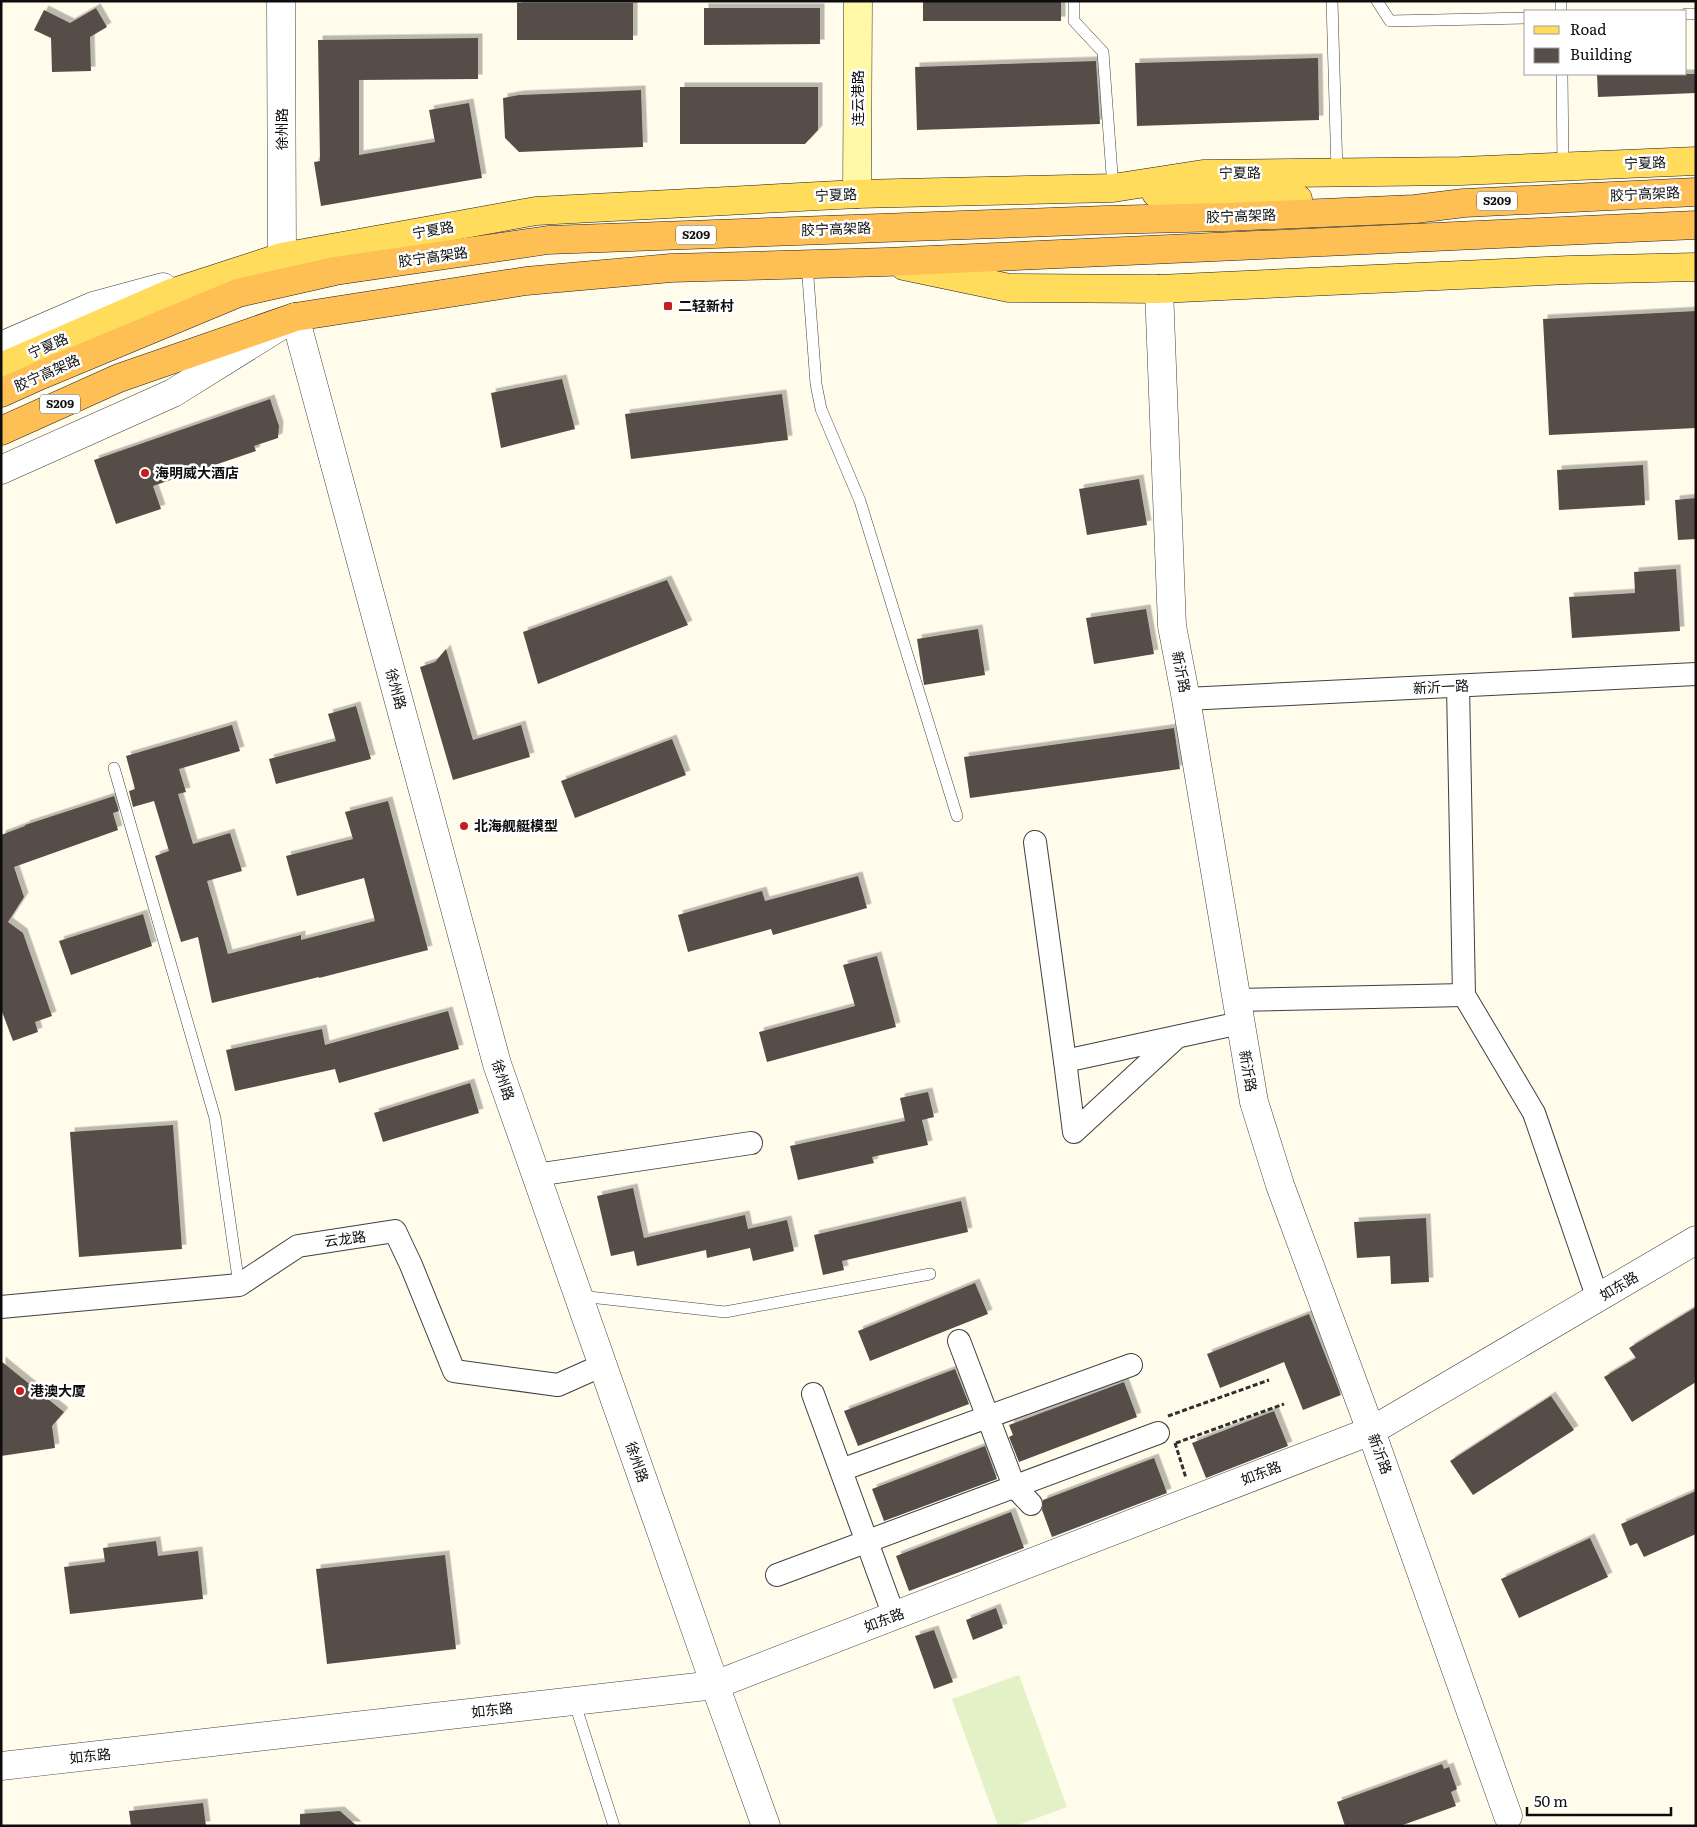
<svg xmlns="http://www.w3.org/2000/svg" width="1697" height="1827" font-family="Literata,'Noto Sans SC',serif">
<defs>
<filter id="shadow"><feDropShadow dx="4.5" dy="-4.5" stdDeviation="0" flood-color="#0004"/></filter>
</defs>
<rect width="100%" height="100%" fill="#fffcec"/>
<path fill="#e2f2c6" d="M 1019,1675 L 1067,1807 L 1015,1826 L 998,1826 L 952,1699 Z"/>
<g fill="#564e48" filter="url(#shadow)">
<rect x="923" y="1" width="138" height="20"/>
<rect x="517" y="3" width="116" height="37"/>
<path d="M 96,8 L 107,27 L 90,37 L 91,71 L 52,72 L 51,38 L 34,30 L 44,10 L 70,23 Z"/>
<path d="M 704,8 L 820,8 L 820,44 L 704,45 Z"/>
<path d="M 478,38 L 478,79 L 359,80 L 359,155 L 435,142 L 429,110 L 469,103 L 482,178 L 321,206 L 314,162 L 320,161 L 318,40 Z"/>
<path d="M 1318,58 L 1319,120 L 1137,126 L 1135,63 Z"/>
<path d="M 1096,61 L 1100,124 L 917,130 L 915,67 Z"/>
<path d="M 1597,74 L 1696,74 L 1696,93 L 1598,97 Z"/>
<path d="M 680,87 L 818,87 L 818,130 L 805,144 L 680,144 Z"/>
<path d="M 641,90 L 643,147 L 519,152 L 505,138 L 503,98 L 519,95 Z"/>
<path d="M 1696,311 L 1696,428 L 1549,435 L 1543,319 Z"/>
<path d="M 562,379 L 575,429 L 501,448 L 491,393 Z"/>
<path d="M 782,394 L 788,440 L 631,459 L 625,414 Z"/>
<path d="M 270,399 L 279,426 L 278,438 L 254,446 L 256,451 L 153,486 L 161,509 L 116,524 L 94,460 Z"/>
<path d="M 1643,465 L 1645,505 L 1559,510 L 1557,470 Z"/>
<path d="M 1139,479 L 1147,525 L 1087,535 L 1079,489 Z"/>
<path d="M 1696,498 L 1696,539 L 1678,540 L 1675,500 Z"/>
<path d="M 1676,569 L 1680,631 L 1572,638 L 1569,597 L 1635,593 L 1634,572 Z"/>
<path d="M 667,580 L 688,625 L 538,684 L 523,632 Z"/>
<path d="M 1146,609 L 1154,654 L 1094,664 L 1086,618 Z"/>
<path d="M 978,629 L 985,675 L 924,685 L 917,639 Z"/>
<path d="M 446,649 L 473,740 L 521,725 L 530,757 L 453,780 L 420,667 L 435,662 Z"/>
<path d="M 356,706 L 371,759 L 276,784 L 269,759 L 336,741 L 328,714 Z"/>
<path d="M 232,725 L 240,751 L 179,769 L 186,792 L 178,794 L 193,844 L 230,833 L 242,871 L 207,881 L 228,954 L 301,935 L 301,940 L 375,921 L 364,878 L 297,896 L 286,856 L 353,839 L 345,812 L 388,801 L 428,950 L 319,978 L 319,977 L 212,1003 L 198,937 L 181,942 L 155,856 L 169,851 L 154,801 L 133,807 L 129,791 L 135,789 L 126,756 Z"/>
<path d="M 1174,728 L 1180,769 L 970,798 L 964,757 Z"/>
<path d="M 672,739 L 686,775 L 575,818 L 561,781 Z"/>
<path d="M 114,796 L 119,811 L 113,813 L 118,830 L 14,867 L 24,897 L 8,922 L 23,933 L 52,1016 L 35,1022 L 38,1032 L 13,1041 L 1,1009 L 1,835 L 25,826 L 25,825 Z"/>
<path d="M 858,876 L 867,908 L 773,935 L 771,929 L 688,952 L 678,915 L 762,891 L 765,901 Z"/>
<path d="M 143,914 L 152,946 L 71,975 L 59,941 Z"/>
<path d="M 877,956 L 896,1027 L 767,1062 L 759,1032 L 855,1006 L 843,965 Z"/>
<path d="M 448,1011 L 459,1049 L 339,1083 L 335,1069 L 235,1091 L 226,1050 L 322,1029 L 325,1045 Z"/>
<path d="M 470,1083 L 479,1113 L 383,1142 L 374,1113 Z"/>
<path d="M 928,1092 L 934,1117 L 922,1120 L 928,1145 L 872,1157 L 874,1163 L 798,1180 L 790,1146 L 905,1121 L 900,1098 Z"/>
<path d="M 173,1125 L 182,1249 L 79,1257 L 70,1132 Z"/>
<path d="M 633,1188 L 644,1238 L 745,1215 L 748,1229 L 787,1220 L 794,1251 L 753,1261 L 750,1248 L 707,1258 L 706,1250 L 637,1266 L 634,1251 L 611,1256 L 597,1196 Z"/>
<path d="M 961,1201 L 968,1232 L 842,1261 L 844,1270 L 823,1275 L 814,1235 Z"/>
<path d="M 1426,1218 L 1429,1282 L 1391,1284 L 1390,1256 L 1357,1258 L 1354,1222 Z"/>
<path d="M 975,1283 L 988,1314 L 870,1361 L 858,1331 Z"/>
<path d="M 1696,1307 L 1696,1382 L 1632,1422 L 1604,1377 L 1636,1358 L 1629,1348 Z"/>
<path d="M 1309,1314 L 1341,1395 L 1303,1410 L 1284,1362 L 1220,1388 L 1207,1354 Z"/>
<path d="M 1,1361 L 64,1412 L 52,1426 L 55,1448 L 1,1456 Z"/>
<path d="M 955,1369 L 969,1404 L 858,1446 L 844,1411 Z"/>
<path d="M 1124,1382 L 1137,1417 L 1019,1462 L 1009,1437 L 1013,1435 L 1009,1425 Z"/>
<path d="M 1551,1396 L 1574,1430 L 1473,1495 L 1450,1461 Z"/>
<path d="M 1274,1411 L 1288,1446 L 1206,1478 L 1192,1443 Z"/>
<path d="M 985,1446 L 997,1479 L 884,1521 L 872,1489 Z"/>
<path d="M 1154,1458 L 1167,1493 L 1052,1537 L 1042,1510 L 1043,1500 Z"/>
<path d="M 1696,1491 L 1696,1534 L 1644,1557 L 1637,1543 L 1630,1546 L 1621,1524 Z"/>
<path d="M 1011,1512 L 1024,1548 L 909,1591 L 896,1556 Z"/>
<path d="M 1590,1538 L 1608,1577 L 1519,1618 L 1501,1579 Z"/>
<path d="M 156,1541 L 158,1556 L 198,1551 L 203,1599 L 70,1614 L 64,1567 L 105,1562 L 103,1548 Z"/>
<path d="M 445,1555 L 456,1649 L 327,1664 L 316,1569 Z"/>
<path d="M 996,1608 L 1003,1628 L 973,1640 L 966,1620 Z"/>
<path d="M 934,1630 L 953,1682 L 934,1689 L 915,1636 Z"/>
<path d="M 1442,1764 L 1444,1769 L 1449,1767 L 1457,1789 L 1451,1792 L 1456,1806 L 1400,1826 L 1345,1826 L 1337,1802 Z"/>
<path d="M 203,1803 L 206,1826 L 131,1826 L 129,1811 Z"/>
<path d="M 340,1811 L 357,1826 L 300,1826 L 300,1814 Z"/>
</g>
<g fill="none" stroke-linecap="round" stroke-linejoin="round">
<defs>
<g id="service">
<path d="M 1074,1 L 1074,21 L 1103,52 L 1113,188"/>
<path d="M 1332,1 L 1337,172"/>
<path d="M 1377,1 L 1390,21 L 1526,18"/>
<path d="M 1561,1 L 1561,11"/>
<path d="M 1686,14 L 1696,14"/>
<path d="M 1562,74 L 1563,166"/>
<path d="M 807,264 L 816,384 L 821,409 L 860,501 L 957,816"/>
<path d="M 114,768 L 215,1118 L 239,1285"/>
<path d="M 580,1296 L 725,1312 L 930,1274"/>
<path d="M 574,1701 L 614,1826"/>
</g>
<g id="minor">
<path d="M 1458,686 L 1464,995 L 1534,1113 L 1598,1299"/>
<path d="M 1186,699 L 1696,674"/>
<path d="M 1035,842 L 1065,1061"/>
<path d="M 1237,1000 L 1464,995"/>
<path d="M 1177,1037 L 1074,1132 L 1065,1061 L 1240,1023"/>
<path d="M 536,1175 L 751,1143"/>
<path d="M 1,1307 L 239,1285 L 298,1246 L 395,1231 L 411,1265 L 454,1371 L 558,1385 L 603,1365"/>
<path d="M 959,1341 L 1014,1486 L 1031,1504"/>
<path d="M 813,1394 L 894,1616"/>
<path d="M 841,1470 L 1131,1365"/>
<path d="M 777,1575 L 1158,1433"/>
</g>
<g id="tertiary">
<path d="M 281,1 L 282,257"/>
<path d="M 1159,289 L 1172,626 L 1186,699 L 1254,1102 L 1280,1185 L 1371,1431 L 1508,1816"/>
<path d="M 1,346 L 93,306 L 163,287"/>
<path d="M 1,470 L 173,393 L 295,317 L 497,1064 L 715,1685 L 766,1826"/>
<path d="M 1,1766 L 715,1685 L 1371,1431 L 1696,1240"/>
</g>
<path id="secondary" d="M 857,194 L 858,1"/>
<g id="primary">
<path d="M 1156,193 L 1298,199"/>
<path d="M 904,266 L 1009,288 L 1159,289 L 1569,270 L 1696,267"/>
<path d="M 1,367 L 171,293 L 282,257 L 536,211 L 857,194 L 1113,188 L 1203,174 L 1461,171 L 1696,161"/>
</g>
<g id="trunk">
<path d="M 1,393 L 41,375 L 238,293 L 335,271 L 548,240 L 1105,220 L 1227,217 L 1415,209 L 1464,203 L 1696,192"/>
<path d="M 1,431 L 119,378 L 295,317 L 526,281 L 671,268 L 886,262 L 1696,225"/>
</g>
</defs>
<use href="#service" stroke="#404040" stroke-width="12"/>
<use href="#minor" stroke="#404040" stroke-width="24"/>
<use href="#tertiary" stroke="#404040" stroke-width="29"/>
<use href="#secondary" stroke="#2f2f2f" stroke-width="29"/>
<use href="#primary" stroke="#1e1e1e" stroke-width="29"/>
<use href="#trunk" stroke="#1e1e1e" stroke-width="29"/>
<g stroke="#2f2f2f" stroke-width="3" stroke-dasharray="5 2.5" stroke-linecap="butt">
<path d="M 1168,1416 L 1269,1380"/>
<path d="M 1175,1443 L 1186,1478"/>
<path d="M 1176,1443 L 1284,1404"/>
</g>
<use href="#service" stroke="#fff" stroke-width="11"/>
<use href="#minor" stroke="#fff" stroke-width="22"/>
<use href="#tertiary" stroke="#fff" stroke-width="28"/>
<use href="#secondary" stroke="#fff8a7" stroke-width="28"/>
<use href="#primary" stroke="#ffdc5c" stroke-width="28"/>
<use href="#trunk" stroke="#febf54" stroke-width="28"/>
</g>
<g fill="#c51d20" stroke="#fff" stroke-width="2">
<rect x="663" y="301" width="10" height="10" rx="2.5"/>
<circle cx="145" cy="473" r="5"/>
<circle cx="464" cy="826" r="5"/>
<circle cx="20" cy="1391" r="5"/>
</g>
<g text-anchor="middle" stroke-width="5" stroke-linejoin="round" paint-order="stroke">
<g fill="#fff" stroke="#565656" stroke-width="1">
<rect x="1477" y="191.5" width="40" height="19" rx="4"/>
<rect x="676" y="225.5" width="40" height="19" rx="4"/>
<rect x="40" y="394.5" width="40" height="19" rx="4"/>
</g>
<g font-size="12" font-weight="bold" fill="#0d0d0d">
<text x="1497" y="205">S209</text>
<text x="696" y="239">S209</text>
<text x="60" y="408">S209</text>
</g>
<g font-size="14" fill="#0d0d0d" stroke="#fff">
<text transform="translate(858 98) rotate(-90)" y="5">连云港路</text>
<text transform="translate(282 129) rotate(-90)" y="5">徐州路</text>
<text transform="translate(1645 163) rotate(-2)" y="5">宁夏路</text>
<text transform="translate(1240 173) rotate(-1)" y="5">宁夏路</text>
<text transform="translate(1645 194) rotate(-3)" y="5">胶宁高架路</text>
<text transform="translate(836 195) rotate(-3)" y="5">宁夏路</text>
<text transform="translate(1241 216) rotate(-2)" y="5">胶宁高架路</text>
<text transform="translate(836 229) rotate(-2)" y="5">胶宁高架路</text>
<text transform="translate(433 230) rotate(-10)" y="5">宁夏路</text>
<text transform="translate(433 257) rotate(-8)" y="5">胶宁高架路</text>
<text transform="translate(48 346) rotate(-24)" y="5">宁夏路</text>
<text transform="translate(47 373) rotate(-24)" y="5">胶宁高架路</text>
<text transform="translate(1181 672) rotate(79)" y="5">新沂路</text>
<text transform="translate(1441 687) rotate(-3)" y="5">新沂一路</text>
<text transform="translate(396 689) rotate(75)" y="5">徐州路</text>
<text transform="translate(1248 1071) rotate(80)" y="5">新沂路</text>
<text transform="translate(503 1080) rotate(72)" y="5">徐州路</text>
<text transform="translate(345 1239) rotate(-8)" y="5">云龙路</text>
<text transform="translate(1619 1286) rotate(-31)" y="5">如东路</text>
<text transform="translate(1380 1454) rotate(70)" y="5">新沂路</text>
<text transform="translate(637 1462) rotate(71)" y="5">徐州路</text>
<text transform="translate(1261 1473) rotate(-21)" y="5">如东路</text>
<text transform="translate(884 1620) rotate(-21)" y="5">如东路</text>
<text transform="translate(492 1710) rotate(-6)" y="5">如东路</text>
<text transform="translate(90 1756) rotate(-6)" y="5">如东路</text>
</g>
<g font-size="14" font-weight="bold" fill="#0d0d0d" stroke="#fff" text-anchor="start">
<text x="678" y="311">二轻新村</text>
<text x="155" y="478">海明威大酒店</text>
<text x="474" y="831">北海舰艇模型</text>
<text x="30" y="1396">港澳大厦</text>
</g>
</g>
<rect width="1697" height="1827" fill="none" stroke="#0d0d0d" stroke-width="5"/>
<rect x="1524" y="10" width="162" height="65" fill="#ffffff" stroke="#9e9e9e"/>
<rect x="1534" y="26" width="25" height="8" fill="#ffdc5c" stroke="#9e9e9e"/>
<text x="1570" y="35" font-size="15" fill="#0d0d0d">Road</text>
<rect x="1534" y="48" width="25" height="15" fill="#564e48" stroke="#9e9e9e"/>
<text x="1570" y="60" font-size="15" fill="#0d0d0d">Building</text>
<path d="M1527 1807v8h144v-8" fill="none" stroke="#0d0d0d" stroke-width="2.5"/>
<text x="1534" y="1807" font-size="15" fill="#0d0d0d" stroke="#ffffff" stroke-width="4" paint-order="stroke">50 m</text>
</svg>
